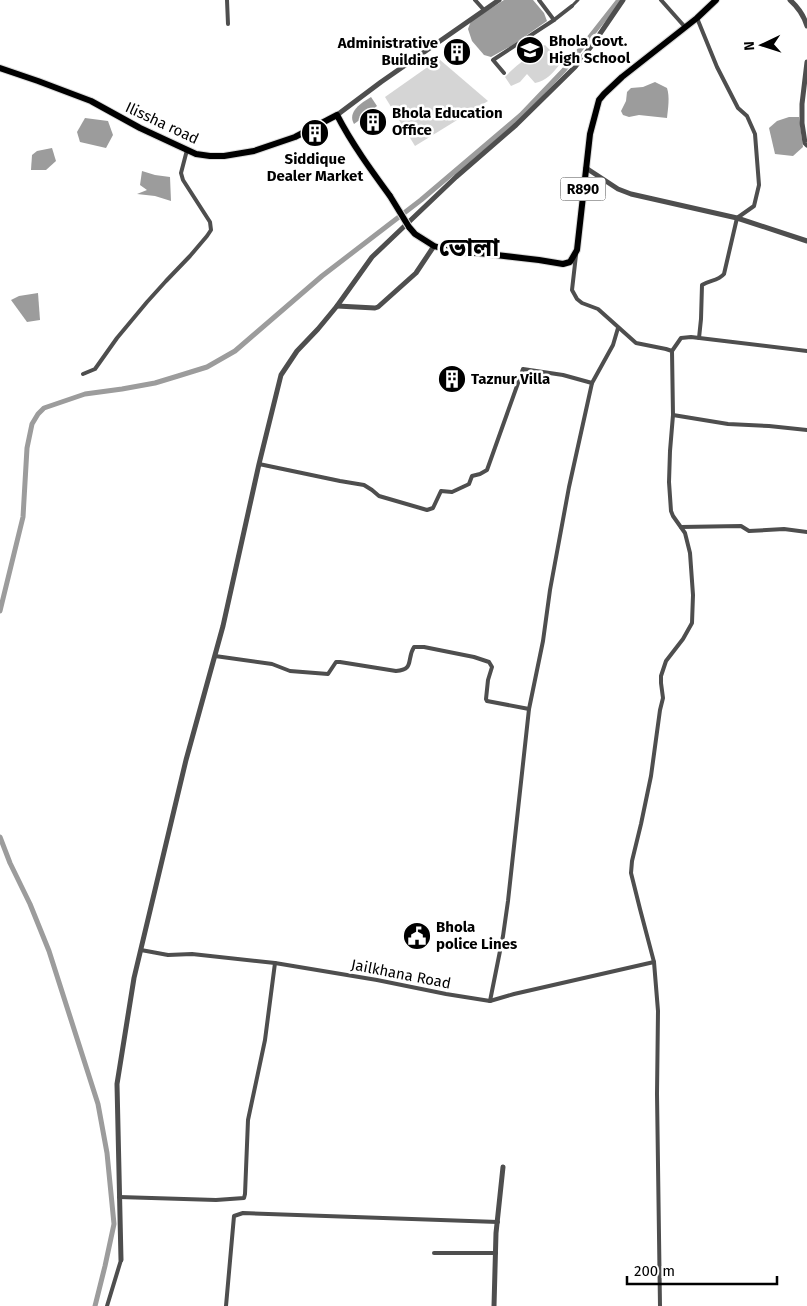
<svg xmlns="http://www.w3.org/2000/svg" width="807" height="1306" font-family="'Fira Sans','Noto Sans Bengali',sans-serif">
<rect width="100%" height="100%" fill="#fff"/>
<g fill="#d5d5d5">
<path d="M 545,45 L 555,55 L 560,64 C 553,73 546,81 535,83 L 527,74 L 520,82 L 511,86 L 505,77 C 517,64 531,55 545,45 Z"/>
<path d="M 439,59 L 488,101 L 415,146 L 385,97 Z"/>
</g>
<g fill="#9c9c9c">
<path d="M 504,0 L 533,0 L 544,13 L 547,21 L 511,46 L 491,57 L 484,55 L 472,41 L 468,29 L 471,21 Z"/>
<path d="M 655,82 L 667,88 C 670,97 668,109 667,118 L 639,115 L 629,117 L 623,115 L 621,111 L 626,101 L 627,92 L 631,88 L 643,87 Z"/>
<path d="M 371,97 L 377,106 L 361,119 L 354,124 C 347,112 361,103 371,97 Z"/>
<path d="M 789,117 L 799,117 L 803,147 L 793,156 L 775,154 L 769,128 L 777,121 Z"/>
<path d="M 85,118 L 108,121 L 113,135 L 106,148 L 80,142 L 77,132 Z"/>
<path d="M 52,148 L 56,161 L 46,170 L 31,170 L 32,155 L 37,151 Z"/>
<path d="M 142,171 L 155,175 L 170,177 L 171,201 L 155,196 L 137,194 L 147,190 L 140,185 Z"/>
<path d="M 38,293 L 40,320 L 27,322 L 11,300 L 19,296 Z"/>
</g>
<g fill="none" stroke-linecap="round" stroke-linejoin="round">
<g stroke="#9c9c9c" stroke-width="5">
<path d="M 0,611 L 23,517 L 27,448 L 32,424 L 38,414 L 44,408 L 85,394 L 122,389 L 155,383 L 178,376 L 207,367 L 235,351 L 322,276 L 421,200 L 521,115 L 564,70 L 619,0"/>
<path d="M 0,837 L 10,863 L 30,904 L 49,951 L 98,1104 L 107,1153 L 114,1224 L 105,1266 L 95,1306"/>
</g>
<defs>
<g id="primary">
<path d="M 0,68 L 38,81 L 91,101 L 140,128 L 196,154 L 210,156 L 224,156 L 254,151 L 295,137 L 337,115 C 352,144 371,170 390,196"/>
<path d="M 409,227 L 415,234 L 434,246 L 454,252 L 479,253 L 539,260 L 563,264 L 570,262 L 577,250 L 590,134 L 599,100 L 604,94 L 622,77 L 697,18 L 716,0"/>
</g>
</defs>
<use href="#primary" stroke="#dbdbdb" stroke-width="8"/>
<path stroke="#4e4e4e" stroke-width="3" d="M 572,6 L 578,0"/>
<g stroke="#4e4e4e" stroke-width="4">
<path d="M 227,0 L 228,24"/>
<path d="M 475,0 L 484,10"/>
<path d="M 661,0 L 685,27"/>
<path d="M 697,18 L 717,67 L 738,108 L 747,116 L 755,134 L 759,185 L 754,206 L 737,218 L 724,274 C 718,281 710,280 702,285 L 701,319 L 699,338"/>
<path d="M 554,20 L 572,6"/>
<path d="M 504,73 L 493,60 L 554,20 L 539,0"/>
<path d="M 576,255 L 572,290 L 577,299 L 582,303 L 598,309 L 636,343 L 666,349 L 672,351 L 673,415 L 670,451 L 669,482 L 671,511 L 673,516 L 685,533 L 690,553 L 693,595 L 692,623 L 683,639 L 666,661 L 661,676 L 661,683 L 663,698 L 660,710 L 651,776 L 641,824 L 632,861 L 631,873 L 640,909 L 654,962 L 658,1011 L 657,1094 L 660,1306"/>
<path d="M 672,351 L 681,338 L 691,337 L 807,351"/>
<path d="M 83,374 L 95,369 L 117,338 L 147,302 L 166,281 L 190,256 L 207,236 L 211,230 L 210,222 L 183,180 L 181,173 L 187,150"/>
<path d="M 673,415 L 728,424 L 769,426 L 807,430"/>
<path d="M 259,464 L 340,481 L 364,485 L 372,490 L 379,496 L 427,510 L 433,508 L 441,491 L 452,492 L 467,485 L 469,484 L 472,476 L 480,474 L 487,470 L 523,369 L 563,375 L 592,383"/>
<path d="M 681,527 L 741,526 L 749,531 L 784,529 L 807,532"/>
<path d="M 215,656 L 272,664 L 290,671 L 328,674 L 336,662 L 340,662 L 396,671 C 415,669 406,660 414,647 L 424,647 L 474,657 L 489,662 L 492,667 L 488,680 L 486,699 L 487,701 L 529,709"/>
<path d="M 141,950 L 168,955 L 192,954 L 275,963 L 377,980 L 446,994 L 490,1001 L 514,994 L 654,962"/>
<path d="M 490,1001 L 503,936 L 508,901 L 529,709 L 543,641 L 550,590 L 569,487 L 592,383 L 613,345 L 618,328"/>
<path d="M 119,1197 L 216,1200 L 244,1198 L 245,1194 L 248,1120 L 265,1040 L 275,963"/>
<path d="M 434,1253 L 496,1253"/>
<path d="M 107,1306 L 121,1260"/>
<path d="M 226,1306 L 234,1216 L 243,1213 L 498,1222"/>
</g>
<g stroke="#4e4e4e" stroke-width="5">
<path d="M 790,0 C 798,7 804,16 807,26"/>
<path d="M 807,62 L 802,104 L 802,123 L 805,143 L 807,145"/>
<path d="M 337,115 L 381,82 L 499,0"/>
<path d="M 586,168 L 618,189 L 631,194 L 737,218 L 807,241"/>
<path d="M 337,306 L 375,308 L 378,307 L 416,273 L 434,246"/>
<path d="M 121,1260 L 117,1084 L 134,978 L 186,760 L 223,626 L 259,464 L 281,375 L 297,351 L 318,329 L 337,306 L 372,257 L 456,177 L 516,125 L 575,67 L 593,44 L 623,0"/>
<path d="M 494,1306 L 496,1233 L 503,1167"/>
</g>
<use href="#primary" stroke="#000" stroke-width="6"/>
<defs>
<path id="primary-bridge" d="M 390,196 L 409,227"/>
</defs>
<use href="#primary-bridge" stroke="#dbdbdb" stroke-width="8" stroke-linecap="butt"/>
<use href="#primary-bridge" stroke="#000" stroke-width="6"/>
</g>
<defs>
<symbol id="school-disc" viewBox="-11 -11 22 22"><circle r="9.5" fill="#000" stroke="#fff"/><path d="M0-5L7-2L0 1L-7-2ZM-4 1L0 2.5L4 1V4Q0 6-4 4Z" fill="#fff"/></symbol>
<symbol id="building-disc" viewBox="-11 -11 22 22"><circle r="9.5" fill="#000" stroke="#fff"/><path d="M-4-6H4V6H1V3H-1V6H-4ZM-2.5-4.3h1.7v1.8h-1.7ZM.8-4.3h1.7v1.8H.8ZM-2.5-1h1.7V.8h-1.7ZM.8-1h1.7V.8H.8Z" fill="#fff"/></symbol>
<symbol id="civic-disc" viewBox="-11 -11 22 22"><circle r="9.5" fill="#000" stroke="#fff"/><path d="M-.6-6.5H3V-4.5H.6V-3L4-1V1h2V6H-6V1h2V-1L-.6-3ZM-1.2 2.5V6h2.4V2.5Z" fill="#fff"/></symbol>
</defs>
<g fill-rule="evenodd">
<use href="#school-disc" x="514" y="34" width="32" height="32"/>
<use href="#building-disc" x="441" y="36" width="32" height="32"/>
<use href="#building-disc" x="357" y="106" width="32" height="32"/>
<use href="#building-disc" x="299" y="117" width="32" height="32"/>
<use href="#building-disc" x="436" y="363" width="32" height="32"/>
<use href="#civic-disc" x="401" y="920" width="32" height="32"/>
</g>
<g text-anchor="middle" stroke-width="5" stroke-linejoin="round" paint-order="stroke">
<rect fill="#fff" stroke="#4c4c4c" stroke-width="1" x="560.5" y="177.5" width="45" height="23" rx="4"/>
<g font-size="14" font-weight="bold" fill="#000">
<text x="583" y="194">R890</text>
</g>
<g font-size="15" font-weight="bold" fill="#000" stroke="#fff" text-anchor="start">
<text x="549" y="46">Bhola Govt.<tspan x="549" dy="17">High School</tspan></text>
<text x="438" y="48" text-anchor="end">Administrative<tspan x="438" dy="17">Building</tspan></text>
<text x="392" y="118">Bhola Education<tspan x="392" dy="17">Office</tspan></text>
<text x="315" y="164" text-anchor="middle">Siddique<tspan x="315" dy="17">Dealer Market</tspan></text>
<text x="471" y="384">Taznur Villa</text>
<text x="436" y="932">Bhola<tspan x="436" dy="17">police Lines</tspan></text>
</g>
<g font-size="15" fill="#000" stroke="#fff">
<text transform="translate(162 123) rotate(25)" y="5">Ilissha road</text>
<text transform="translate(401 974) rotate(11)" y="5">Jailkhana Road</text>
</g>
<g font-size="25" font-weight="bold" fill="#000" stroke="#fff">
<text x="469" y="256">ভোলা</text>
</g>
</g>
<g transform="translate(762 45) rotate(266)" stroke="#ffffff" stroke-width="4" paint-order="stroke">
<path d="M0-4L9 19L0 12L-9 19Z" fill="#000000"/>
<text y="-8" font-size="14" font-weight="bold" text-anchor="middle" fill="#000000">N</text>
</g>
<path d="M627 1276v8h150v-8" fill="none" stroke="#000000" stroke-width="2.5"/>
<text x="634" y="1276" font-size="15" fill="#000000" stroke="#ffffff" stroke-width="4" paint-order="stroke">200 m</text>
</svg>
